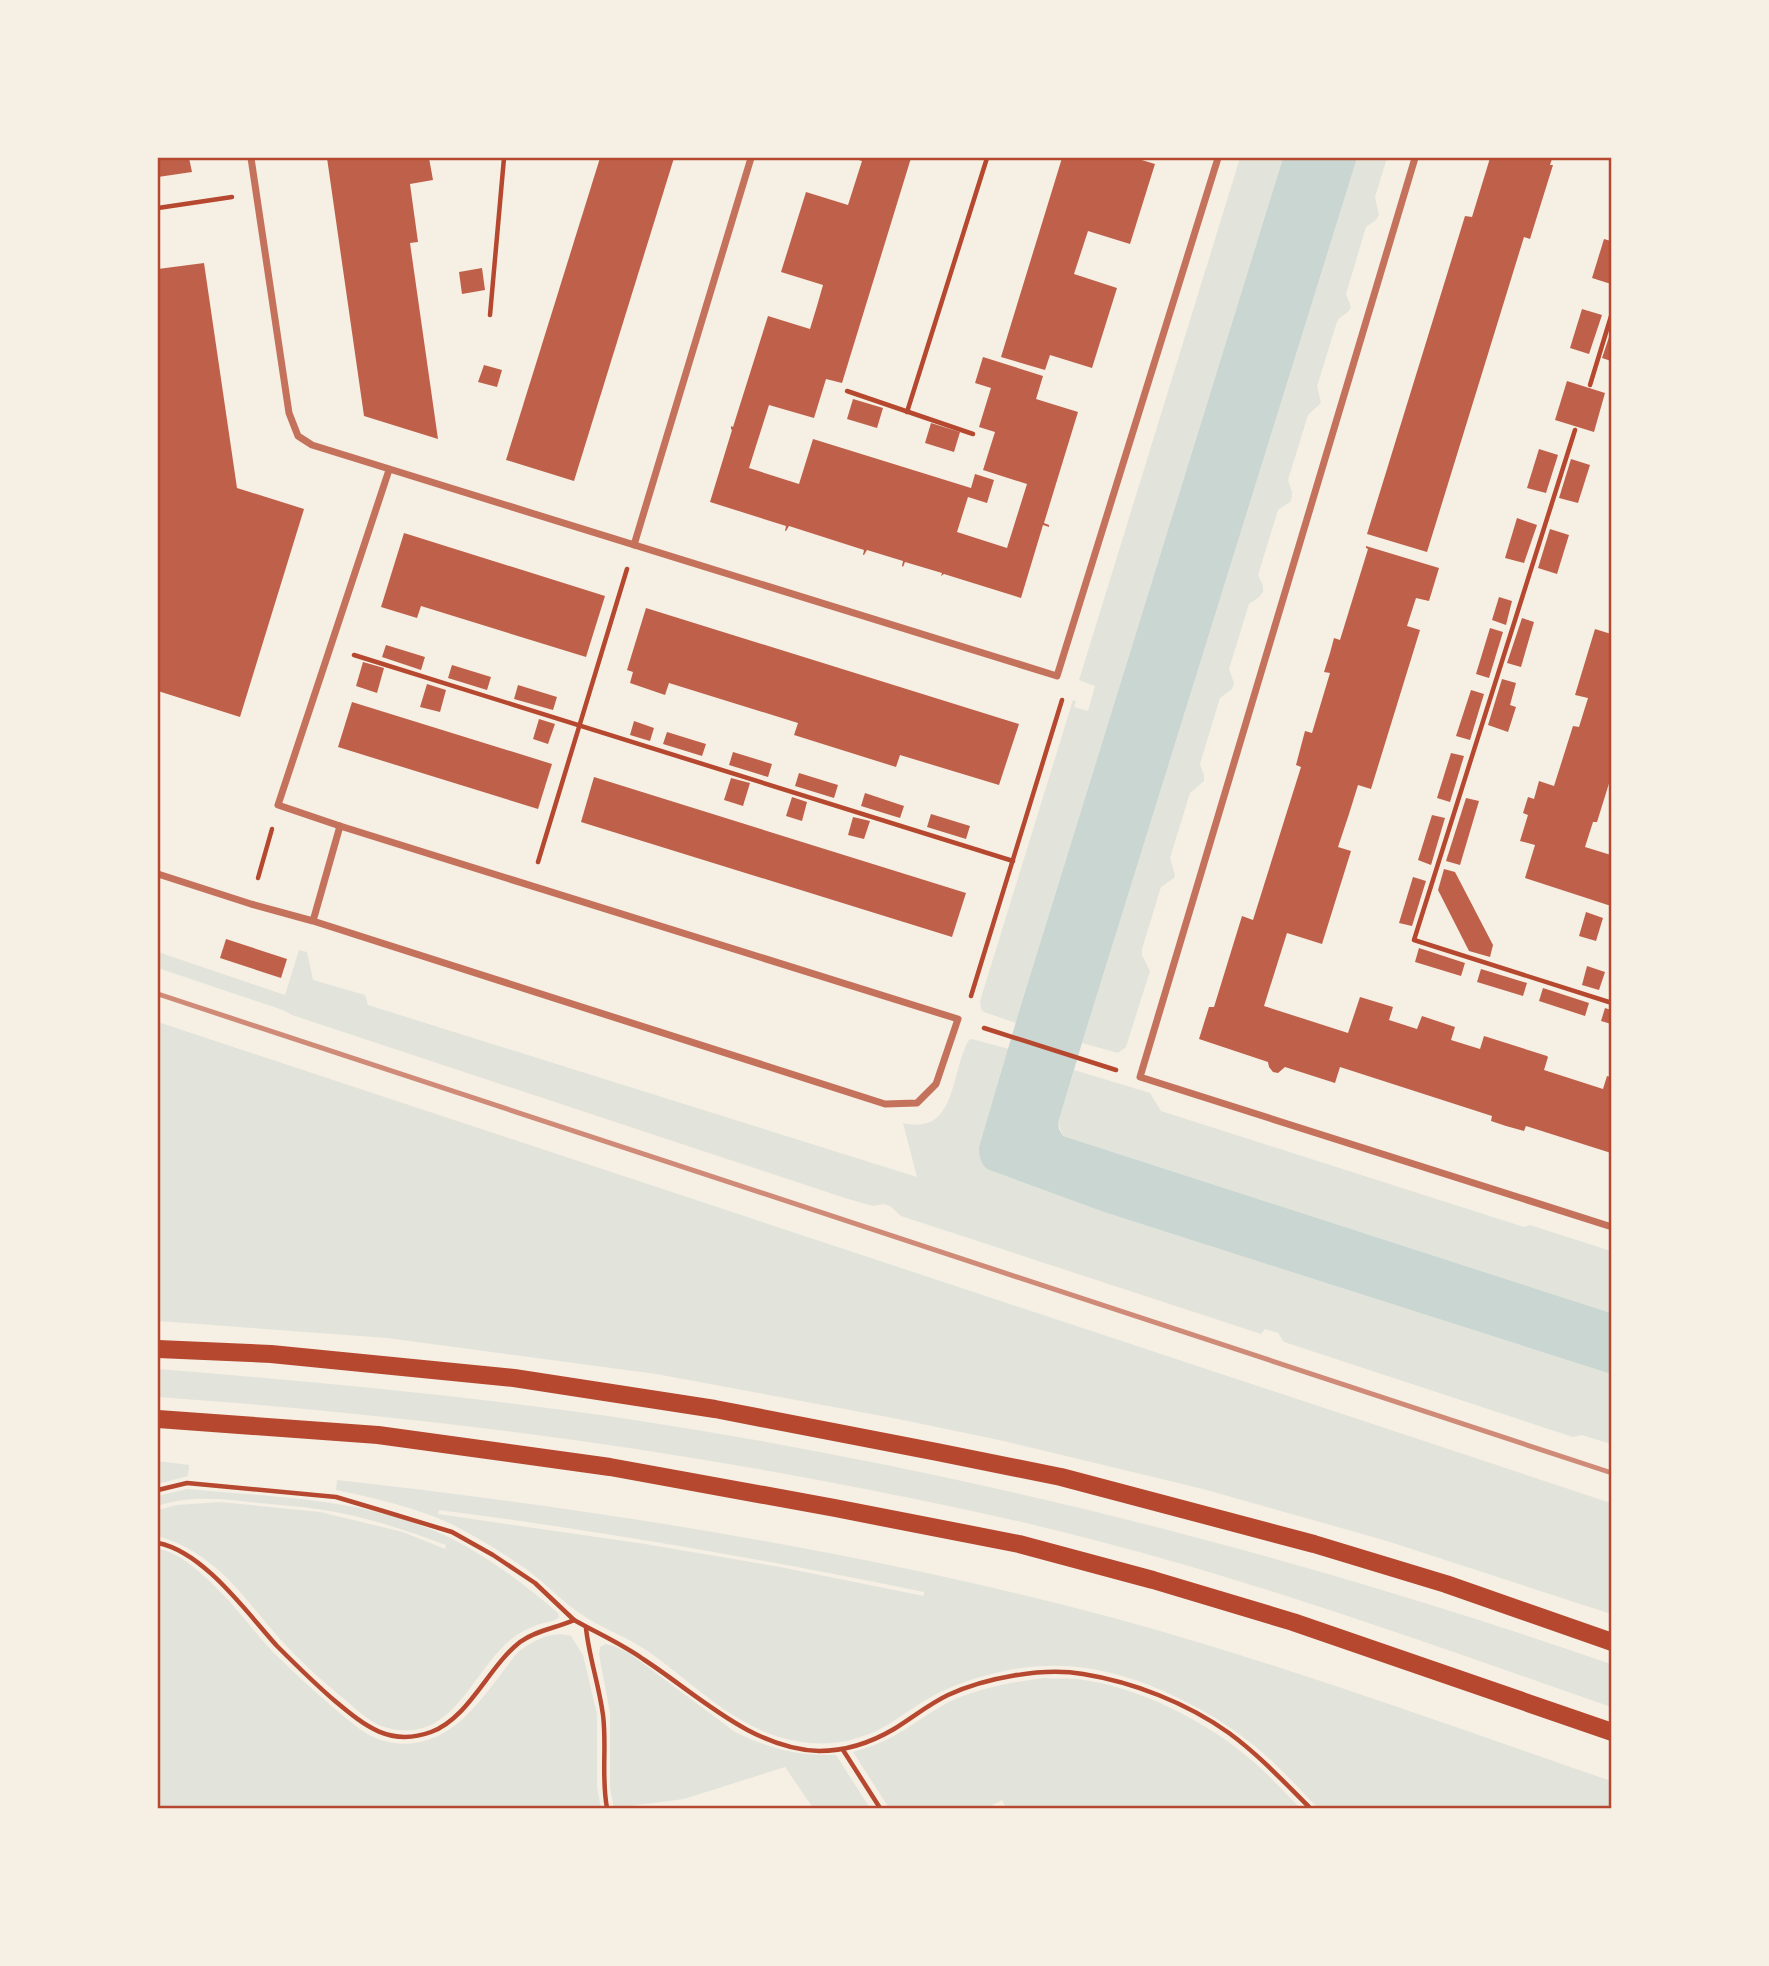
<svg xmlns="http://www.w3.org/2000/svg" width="1769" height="1966" font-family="'IBM Plex Sans',sans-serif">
<rect width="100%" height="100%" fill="#f6efe4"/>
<g fill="#e2e4dc" fill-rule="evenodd">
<path d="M 1240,158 L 1283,158 L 1016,1023 L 984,1012 L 981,1009 L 980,1001 L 1073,700 L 1076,701 L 1074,707 L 1088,711 L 1095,686 L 1079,680 Z"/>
<path d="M 1357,158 L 1387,158 L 1375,197 L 1379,215 L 1376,220 L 1366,227 L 1346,294 L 1351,307 C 1348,315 1340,315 1337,322 L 1317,386 L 1321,403 L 1308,415 L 1288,480 L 1292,492 L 1292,497 L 1290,502 L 1278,510 L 1258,575 L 1263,586 L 1263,592 L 1259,597 L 1249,604 L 1229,669 L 1234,683 L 1232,689 L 1220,698 L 1200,764 L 1204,775 L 1204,781 L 1190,793 L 1170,858 L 1175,875 L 1174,878 L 1161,887 L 1142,949 L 1142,955 L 1150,971 L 1126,1047 L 1118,1053 L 1082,1043 Z"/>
<path d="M 299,950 L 307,952 L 313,980 L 365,995 L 368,1005 L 917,1177 L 903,1123 C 958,1136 950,1071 969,1040 L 972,1039 L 1009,1049 L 979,1147 L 1107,1213 L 1611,1374 L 1611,1444 L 1582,1435 L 1573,1437 L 1284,1342 L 1278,1333 L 1265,1329 L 1261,1334 L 901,1216 L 890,1206 L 884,1204 L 873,1206 L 845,1198 L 292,1015 L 283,1010 L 158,968 L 158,952 L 285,995 Z"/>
<path d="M 158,1022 L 1611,1503 L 1611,1614 L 1387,1541 L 1203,1489 L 999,1440 L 893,1418 L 656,1374 L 387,1338 L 158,1321 Z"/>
<path d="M 1074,1070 L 1150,1093 L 1161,1111 L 1524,1227 L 1530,1225 L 1611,1251 L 1611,1313 L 1063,1136 L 1058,1123 Z"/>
<path d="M 158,1369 C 319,1382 480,1397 641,1421 C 971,1472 1296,1555 1611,1664 L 1611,1707 C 1441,1648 1272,1586 1098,1541 C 1011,1518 922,1500 834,1483 C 610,1440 385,1413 158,1397 Z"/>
<path d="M 158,1461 L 189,1465 L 188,1476 L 158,1484 Z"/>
<path d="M 337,1480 C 597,1509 857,1550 1110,1617 C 1280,1663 1445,1724 1611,1781 L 1611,1808 L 1318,1808 C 1300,1790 1283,1770 1263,1753 C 1216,1712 1140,1673 1078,1667 C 1033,1662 987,1672 947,1689 C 926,1698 908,1712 889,1724 C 855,1745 814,1749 776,1736 C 727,1720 687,1678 646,1650 C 627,1637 606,1630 587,1618 C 565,1605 547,1584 526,1569 C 501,1552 476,1536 449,1523 C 414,1507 374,1498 336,1490 ZM 439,1510 C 602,1531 763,1559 924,1592 L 924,1596 L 780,1567 L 645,1544 L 438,1514 Z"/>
<path d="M 187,1489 C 273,1497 364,1498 444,1535 C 486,1555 523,1583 558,1613 L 559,1617 C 554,1622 547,1622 540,1624 C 528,1628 517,1634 508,1642 C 481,1666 464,1707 433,1724 C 417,1732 398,1732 381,1726 C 367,1720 355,1708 343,1698 C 321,1680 300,1661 281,1640 C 262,1619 245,1596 225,1576 C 203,1556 185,1544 158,1536 L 158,1510 L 176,1505 L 220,1502 L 320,1512 L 403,1532 L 445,1549 L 446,1545 C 405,1530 362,1515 317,1509 C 298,1506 278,1505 258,1503 C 224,1499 191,1495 158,1506 L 158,1496 Z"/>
<path d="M 158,1549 C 183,1552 213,1584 230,1602 C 244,1618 257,1635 272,1651 C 292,1671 313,1690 335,1709 C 351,1722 367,1738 389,1742 C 410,1747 432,1741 450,1729 C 474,1713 499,1676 517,1653 C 532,1641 552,1630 571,1636 L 583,1655 L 597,1714 L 597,1788 L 601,1808 L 158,1808 Z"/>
<path d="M 605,1644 L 614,1646 L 629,1653 L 735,1732 C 770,1749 797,1756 836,1755 L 870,1808 L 813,1808 L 785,1767 L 684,1799 L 614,1808 L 610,1788 L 610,1713 L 599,1654 L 600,1647 Z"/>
<path d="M 1044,1678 C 1055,1679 1066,1678 1077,1679 C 1137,1686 1209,1722 1255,1763 C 1271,1777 1285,1793 1300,1808 L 1006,1808 L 1002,1800 L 988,1808 L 889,1808 L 853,1752 C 867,1748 881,1743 894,1736 C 913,1725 930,1712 949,1702 C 979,1688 1012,1682 1044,1678 Z"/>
</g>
<path fill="#c9d6d2" d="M 1283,158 L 1357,158 L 1082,1043 L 1058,1123 L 1059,1129 L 1063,1136 L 1611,1313 L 1611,1374 L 1107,1213 L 987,1169 C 980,1162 979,1156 979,1147 L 1018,1015 Z"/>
<g fill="#bf614a">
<path d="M 158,158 L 189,158 L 192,172 L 158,177 Z"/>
<path d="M 327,158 L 429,158 L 433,180 L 410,184 L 418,242 L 410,243 L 438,439 L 364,416 Z"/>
<path d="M 600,158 L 674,158 L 574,481 L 506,460 Z"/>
<path d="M 853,158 L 911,158 L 842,383 L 826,379 L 814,418 L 769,405 L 749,468 L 799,484 L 813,439 L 971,488 L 975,474 L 994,480 L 987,503 L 968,497 L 957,532 L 1007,548 L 1027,484 L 983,470 L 995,432 L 979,427 L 991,388 L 975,383 L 983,357 L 1043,376 L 1036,399 L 1078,412 L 1044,523 L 1049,525 L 1049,527 L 1043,525 L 1021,598 L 944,574 L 941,576 L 942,573 L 905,562 L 903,567 L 902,566 L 903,561 L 867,550 L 864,555 L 863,555 L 864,550 L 789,526 L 786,531 L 785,531 L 786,526 L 710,502 L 732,430 L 731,429 L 731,426 L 733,427 L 768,316 L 810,329 L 817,306 L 823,285 L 781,272 L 806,192 L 848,205 L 862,161 Z"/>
<path d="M 1062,158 L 1135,158 L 1155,164 L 1130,244 L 1088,231 L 1074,274 L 1117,288 L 1092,368 L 1050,355 L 1045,370 L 1001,357 Z"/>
<path d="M 1490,158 L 1547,158 L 1552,159 L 1550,165 L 1553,165 L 1530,239 L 1524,237 L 1427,552 L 1367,534 L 1465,216 L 1472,217 Z"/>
<path d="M 1604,239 L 1611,241 L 1611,284 L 1592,278 Z"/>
<path d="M 204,263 L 237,488 L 304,509 L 240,717 L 158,691 L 158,269 Z"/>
<path d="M 482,268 L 485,290 L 462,294 L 459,272 Z"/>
<path d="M 1582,309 L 1602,315 L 1589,354 L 1570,348 Z"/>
<path d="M 1611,331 L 1611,361 L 1602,358 Z"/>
<path d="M 484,365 L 502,370 L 497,387 L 478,382 Z"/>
<path d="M 1567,381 L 1605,393 L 1594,432 L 1555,420 Z"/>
<path d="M 853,399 L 883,408 L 877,428 L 847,419 Z"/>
<path d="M 931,423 L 960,432 L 954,452 L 925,443 Z"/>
<path d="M 1539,449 L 1558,455 L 1546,493 L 1527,488 Z"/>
<path d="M 1571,459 L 1590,465 L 1578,503 L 1559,498 Z"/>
<path d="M 1517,518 L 1537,525 L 1524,563 L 1505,558 Z"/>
<path d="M 1550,529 L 1569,535 L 1557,574 L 1538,568 Z"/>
<path d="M 404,533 L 605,596 L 586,657 L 421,606 L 417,618 L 381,607 Z"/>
<path d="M 1366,546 L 1439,568 L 1429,601 L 1416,598 L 1407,626 L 1420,630 L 1371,789 L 1358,785 L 1349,814 L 1338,847 L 1351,851 L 1322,944 L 1287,933 L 1264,1006 L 1348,1033 L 1360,997 L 1393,1007 L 1389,1020 L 1417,1029 L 1422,1016 L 1455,1027 L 1451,1040 L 1480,1049 L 1484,1036 L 1547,1056 L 1548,1057 L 1544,1070 L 1603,1089 L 1607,1076 L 1611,1077 L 1611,1153 L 1526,1126 L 1524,1131 L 1506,1126 L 1491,1121 L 1492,1116 L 1340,1067 L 1335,1083 L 1285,1067 L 1278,1073 L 1273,1072 L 1269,1067 L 1268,1062 L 1199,1039 L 1209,1007 L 1214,1007 L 1242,916 L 1253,920 L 1301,767 L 1296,765 L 1305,731 L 1312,733 L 1330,673 L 1324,672 L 1330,653 L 1334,638 L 1340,640 L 1368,549 L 1366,548 Z"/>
<path d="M 1499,597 L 1512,601 L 1506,625 L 1492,620 Z"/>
<path d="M 646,608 L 1019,724 L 999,785 L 900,755 L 896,767 L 794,735 L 798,723 L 669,683 L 665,695 L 630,683 L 633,672 L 627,670 Z"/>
<path d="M 1522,618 L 1534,622 L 1521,667 L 1507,663 Z"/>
<path d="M 1490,628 L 1503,632 L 1489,678 L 1476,674 Z"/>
<path d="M 1595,629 L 1611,634 L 1611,777 L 1597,822 L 1593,822 L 1585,847 L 1611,855 L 1611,906 L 1525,878 L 1535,845 L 1520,841 L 1528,815 L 1523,813 L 1528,797 L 1534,799 L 1539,781 L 1554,786 L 1573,726 L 1579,727 L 1588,698 L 1575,695 Z"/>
<path d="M 386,645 L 425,657 L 421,670 L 382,657 Z"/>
<path d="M 363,662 L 384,668 L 377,693 L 356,686 Z"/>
<path d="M 452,665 L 491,677 L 487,690 L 448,678 Z"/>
<path d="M 1502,679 L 1516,683 L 1510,705 L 1516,707 L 1508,732 L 1488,725 Z"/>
<path d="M 427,684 L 446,690 L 440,712 L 420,707 Z"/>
<path d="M 518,685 L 557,697 L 553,710 L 514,699 Z"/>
<path d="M 1471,690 L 1484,694 L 1470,740 L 1456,736 Z"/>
<path d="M 352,702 L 552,764 L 538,809 L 338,747 Z"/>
<path d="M 539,719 L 555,724 L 548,744 L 533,739 Z"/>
<path d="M 634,721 L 654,728 L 650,741 L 630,735 Z"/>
<path d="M 667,732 L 706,744 L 702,756 L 663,744 Z"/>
<path d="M 733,752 L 772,764 L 768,777 L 729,765 Z"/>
<path d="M 1451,753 L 1464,756 L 1450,802 L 1437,798 Z"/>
<path d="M 799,773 L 838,785 L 834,798 L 795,786 Z"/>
<path d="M 594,777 L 966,893 L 952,937 L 581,822 Z"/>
<path d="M 731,778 L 750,783 L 743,806 L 724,800 Z"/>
<path d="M 865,793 L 904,806 L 900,818 L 861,806 Z"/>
<path d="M 792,797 L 807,802 L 802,821 L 786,816 Z"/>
<path d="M 1466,798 L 1479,801 L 1460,865 L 1446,861 Z"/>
<path d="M 931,814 L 970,826 L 966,839 L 927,827 Z"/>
<path d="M 1432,815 L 1445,818 L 1431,865 L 1418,860 Z"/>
<path d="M 853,817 L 870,821 L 864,839 L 848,835 Z"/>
<path d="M 1444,869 L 1455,872 L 1493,945 L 1490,957 L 1469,951 L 1438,890 Z"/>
<path d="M 1413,877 L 1426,881 L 1412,926 L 1399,923 Z"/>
<path d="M 1586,912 L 1603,918 L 1596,941 L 1579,936 Z"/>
<path d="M 226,939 L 287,959 L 281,978 L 220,958 Z"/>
<path d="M 1419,948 L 1465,963 L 1461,976 L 1415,962 Z"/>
<path d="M 1587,966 L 1605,972 L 1599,990 L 1582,985 Z"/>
<path d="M 1481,969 L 1527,983 L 1523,996 L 1477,982 Z"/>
<path d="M 1543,988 L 1589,1003 L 1585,1016 L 1539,1001 Z"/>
<path d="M 1605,1008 L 1611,1010 L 1611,1024 L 1601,1021 Z"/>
</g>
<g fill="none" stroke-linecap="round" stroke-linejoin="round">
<g stroke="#b5482f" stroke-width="4.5">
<path d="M 158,208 L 232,197"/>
<path d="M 490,315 L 504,158"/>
<path d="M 1590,385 L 1612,313"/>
<path d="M 847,391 L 973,434"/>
<path d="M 907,412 L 987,158"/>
<path d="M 1575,430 L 1414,940 L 1612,1003"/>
<path d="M 354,655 L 1013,861"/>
<path d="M 538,862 L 627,569"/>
<path d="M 258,878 L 272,829"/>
<path d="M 971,996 L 1062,700"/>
<path d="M 984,1028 L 1116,1070"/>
<path d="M 158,1490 L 187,1483 L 336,1497 L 383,1511 L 452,1532 L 493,1555 L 535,1583 L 574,1620"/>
<path d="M 158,1543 C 204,1552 247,1613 277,1646 C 296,1665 315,1684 335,1701 C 365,1726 390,1747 431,1732 C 469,1718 488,1667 520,1642 C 536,1630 557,1628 574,1620 C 597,1633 622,1644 643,1659 C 697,1694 752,1749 819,1751 C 845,1751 872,1742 894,1729 C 912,1718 929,1704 948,1695 C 985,1678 1042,1667 1083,1674 C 1133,1682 1187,1703 1229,1733 C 1259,1755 1284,1782 1310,1808"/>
<path d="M 586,1628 C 589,1657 599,1685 603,1715 C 607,1746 601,1777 607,1808"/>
<path d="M 843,1750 L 880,1808"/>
</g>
<g stroke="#c5725c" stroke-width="7">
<path d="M 251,158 L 289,413 L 298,436 L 312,445 L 1057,676 L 1218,158"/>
<path d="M 1415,158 L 1140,1077 L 1612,1227"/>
<path d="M 634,545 L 751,158"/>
<path d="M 340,826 L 278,805 L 389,470"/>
<path d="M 158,874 L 251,904 L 313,921 L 885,1104 L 917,1103 L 936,1084 L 958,1019 L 340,826 L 313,921"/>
</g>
<g stroke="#b5482f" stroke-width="18">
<path d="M 158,1349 L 271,1354 L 514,1378 L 715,1409 L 937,1452 L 1061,1477 L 1314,1544 L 1446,1584 L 1612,1642"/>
<path d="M 158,1419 L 378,1435 L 610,1467 L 835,1508 L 1019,1544 L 1153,1580 L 1293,1622 L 1612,1732"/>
</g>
<path stroke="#cf8b77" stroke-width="5" d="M 158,994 L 1612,1473"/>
</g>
<rect width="1769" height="1966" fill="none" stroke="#f6efe4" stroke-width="318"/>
<rect x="159" y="159" width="1451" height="1648" fill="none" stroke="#b5482f" stroke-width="2.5"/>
</svg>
